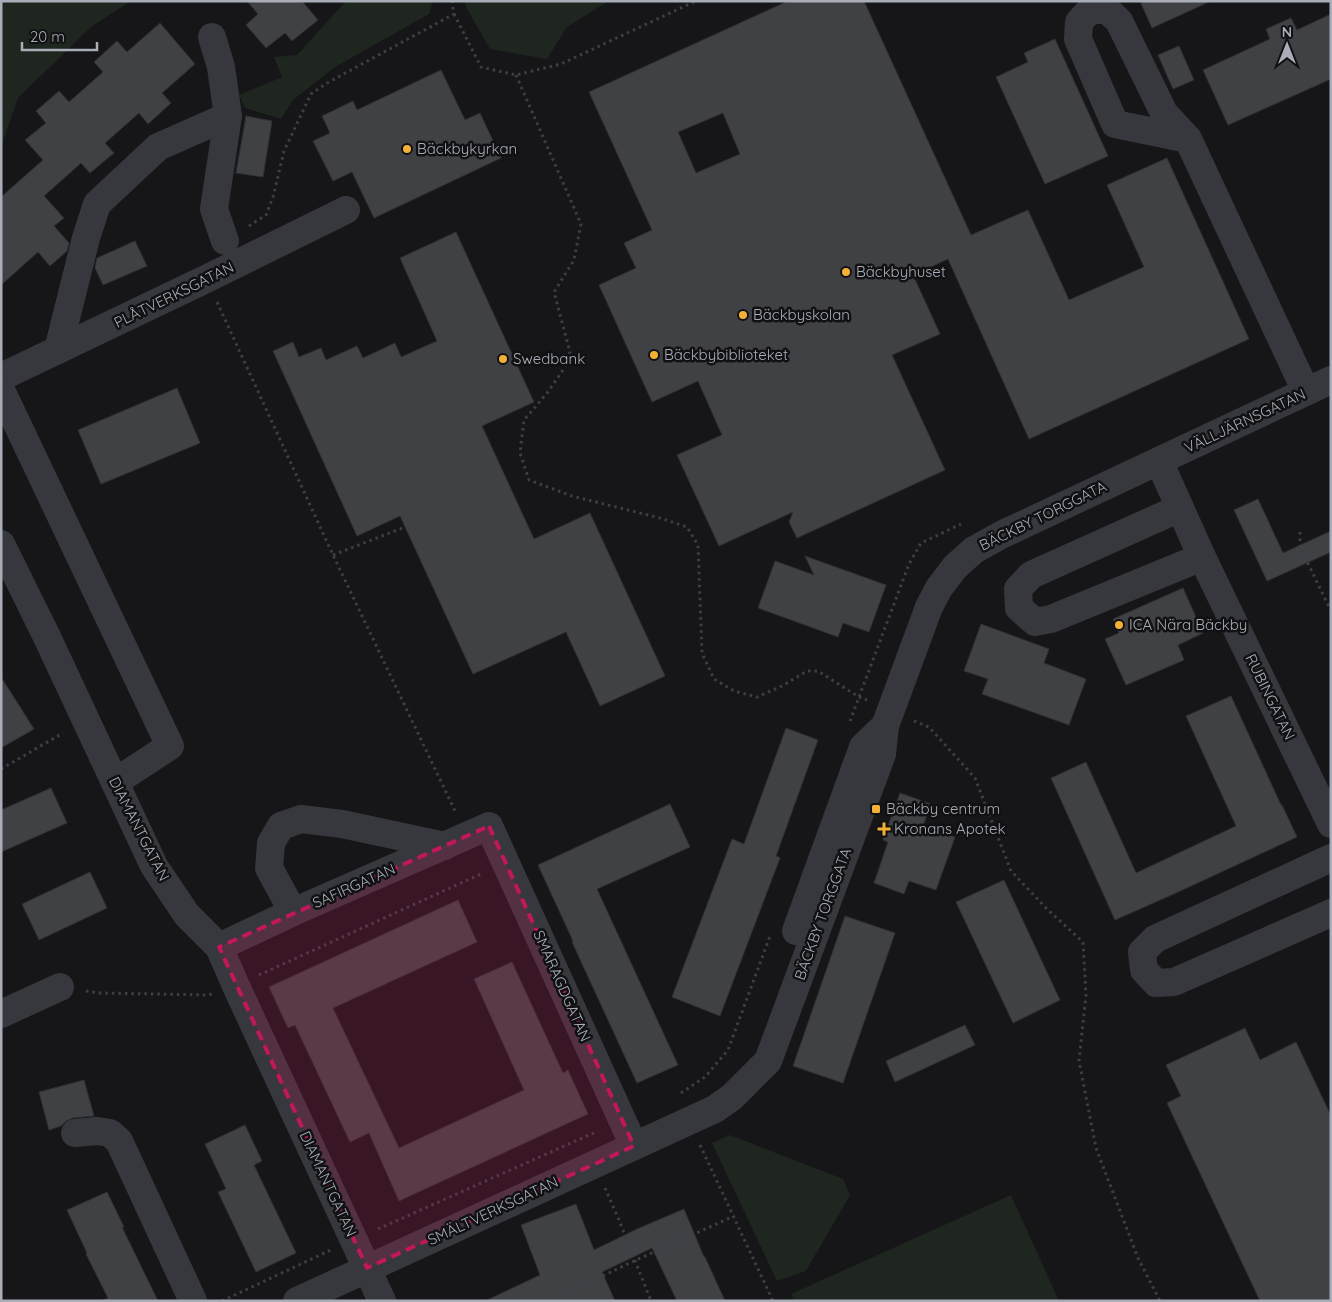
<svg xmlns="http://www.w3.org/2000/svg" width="1332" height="1302" font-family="Quicksand,sans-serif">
<rect width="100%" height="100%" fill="#161618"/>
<g fill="#1e261f">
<path d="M 1,1 L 131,1 L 92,26 L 18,98 L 1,147 Z"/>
<path d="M 346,1 L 433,1 L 429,14 L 335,67 L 293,100 L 281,119 L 245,108 L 239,95 L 282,77 L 274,57 L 297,55 Z"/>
<path d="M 465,1 L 609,1 L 567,27 L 547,59 L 490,49 L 466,7 Z"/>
<path d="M 730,1135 L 843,1179 L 850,1195 L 806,1271 L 777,1281 L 712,1143 Z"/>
<path d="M 1011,1195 L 1059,1301 L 794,1301 L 791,1294 Z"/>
</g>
<g fill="#404145" stroke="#303034" fill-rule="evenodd">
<path d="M 247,1 L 302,1 L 318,20 L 292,41 L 285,33 L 266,48 L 246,25 L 258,14 Z"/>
<path d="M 788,1 L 864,1 L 971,235 L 1028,210 L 1069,300 L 1144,267 L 1107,185 L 1167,158 L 1249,339 L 1029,439 L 948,259 L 913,275 L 940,334 L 892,355 L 945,470 L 797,538 L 789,522 L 793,512 L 719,546 L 677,455 L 722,435 L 698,381 L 652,402 L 599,285 L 636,268 L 624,243 L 652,230 L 589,92 ZM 723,113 L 740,154 L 696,173 L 678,132 Z"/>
<path d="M 1140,1 L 1211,1 L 1152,28 Z"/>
<path d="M 1331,14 L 1331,79 L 1228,125 L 1203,70 L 1270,39 L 1266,29 L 1291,18 L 1297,30 Z"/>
<path d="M 160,23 L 195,64 L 162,93 L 171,103 L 148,124 L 139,113 L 105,143 L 114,153 L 90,173 L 81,163 L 44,196 L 64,218 L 54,226 L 69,243 L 67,251 L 50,266 L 38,252 L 1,285 L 1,197 L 43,160 L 25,140 L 46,123 L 36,111 L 59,91 L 69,102 L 103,72 L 94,62 L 117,41 L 127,52 Z"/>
<path d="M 1055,39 L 1108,156 L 1045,184 L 996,77 L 1028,62 L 1024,53 Z"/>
<path d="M 1179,46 L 1194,80 L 1173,89 L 1158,55 Z"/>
<path d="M 441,70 L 465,120 L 480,113 L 501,158 L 374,218 L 352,172 L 333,181 L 313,141 L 330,133 L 322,116 L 353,101 L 357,110 Z"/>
<path d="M 246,116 L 272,121 L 263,177 L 236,173 Z"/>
<path d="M 456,232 L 534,402 L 482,426 L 534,539 L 590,513 L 665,676 L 600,706 L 566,632 L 473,674 L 400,516 L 357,536 L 273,351 L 293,342 L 299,357 L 321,348 L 326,360 L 357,346 L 363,358 L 395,343 L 401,357 L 437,341 L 400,258 Z"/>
<path d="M 135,241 L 147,266 L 103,285 L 95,268 L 97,258 Z"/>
<path d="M 177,388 L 200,443 L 101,484 L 78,430 Z"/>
<path d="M 1258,499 L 1283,553 L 1331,531 L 1331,552 L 1267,581 L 1234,510 Z"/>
<path d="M 805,556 L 886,585 L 869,632 L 843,623 L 838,637 L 758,608 L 775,561 L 814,575 Z"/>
<path d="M 1183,588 L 1203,633 L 1178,645 L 1184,660 L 1126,685 L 1105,639 L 1119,633 L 1113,619 Z"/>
<path d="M 981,624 L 1049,649 L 1044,663 L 1086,679 L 1069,725 L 982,694 L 988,679 L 964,671 Z"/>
<path d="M 1,677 L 34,729 L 1,748 Z"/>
<path d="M 1231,696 L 1281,805 L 1282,805 L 1297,837 L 1176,893 L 1115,920 L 1051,778 L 1086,762 L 1136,873 L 1236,826 L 1186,716 Z"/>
<path d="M 786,728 L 818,740 L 776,856 L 780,858 L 720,1016 L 672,997 L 732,839 L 744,844 Z"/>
<path d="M 51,788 L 67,823 L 1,852 L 1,810 Z"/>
<path d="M 900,793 L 931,804 L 923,826 L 955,837 L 936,890 L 909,881 L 904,894 L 874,883 L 888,842 L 883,840 Z"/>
<path d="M 670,804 L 690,847 L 597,889 L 678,1065 L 637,1083 L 572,942 L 573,941 L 538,865 Z"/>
<path d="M 90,872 L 107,908 L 39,940 L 22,904 Z"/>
<path d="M 1004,880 L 1060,1000 L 1013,1023 L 956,902 Z"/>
<path d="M 458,900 L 477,942 L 333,1008 L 399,1148 L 524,1090 L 474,979 L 512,962 L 563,1073 L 568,1070 L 588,1114 L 399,1201 L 369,1133 L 350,1142 L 295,1025 L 288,1028 L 269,987 Z"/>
<path d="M 845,916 L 895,933 L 843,1083 L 793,1066 Z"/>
<path d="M 965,1025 L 975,1045 L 895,1082 L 886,1061 Z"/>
<path d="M 1245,1028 L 1260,1060 L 1296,1042 L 1331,1116 L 1331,1301 L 1260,1301 L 1167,1103 L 1181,1096 L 1166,1065 Z"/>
<path d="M 84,1080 L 94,1116 L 73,1118 L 66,1121 L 61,1126 L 49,1130 L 39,1092 Z"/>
<path d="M 245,1125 L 262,1161 L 254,1165 L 296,1253 L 256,1272 L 218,1192 L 226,1189 L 205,1144 Z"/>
<path d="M 107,1192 L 124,1227 L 122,1227 L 158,1301 L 101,1301 L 108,1298 L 86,1254 L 87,1253 L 67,1210 Z"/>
<path d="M 576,1204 L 594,1250 L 637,1229 L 684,1209 L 704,1257 L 705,1257 L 725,1301 L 677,1301 L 652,1248 L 602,1272 L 615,1301 L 485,1301 L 540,1275 L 521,1225 Z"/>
</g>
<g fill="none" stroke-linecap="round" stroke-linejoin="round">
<g stroke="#3d3f44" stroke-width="3" stroke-dasharray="2.5 4" stroke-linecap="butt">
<path d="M 454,14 L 481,67 L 516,75 L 561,64 L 696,1"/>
<path d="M 516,75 L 581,224 L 574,260 L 554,292 L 570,352 L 563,370 L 548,392 L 524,420 L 520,453 L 529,480 L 572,496 L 660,518 L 687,527 L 698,545 L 702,653 L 714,679 L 734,691 L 757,697 L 782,686 L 807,671 L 818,671 L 859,697 L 867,700"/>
<path d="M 249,226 L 266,215 L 273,197 L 284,151 L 311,94 L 327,83 L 454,14 L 452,1"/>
<path d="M 217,302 L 333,555 L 456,813"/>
<path d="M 1300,532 L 1300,547 L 1331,611"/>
<path d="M 333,555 L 405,527"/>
<path d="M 850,721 L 909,564 L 921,543 L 961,524"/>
<path d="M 914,721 L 929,727 L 975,778 L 1011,871 L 1047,909 L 1083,942 L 1086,995 L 1079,1061 L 1096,1148 L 1138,1258 L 1160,1301"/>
<path d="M 1,769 L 63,733"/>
<path d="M 259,975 L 483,873"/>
<path d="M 86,991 L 100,993 L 208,995 L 212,994"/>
<path d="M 681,1093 L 705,1077 L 728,1050 L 770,936"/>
<path d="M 700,1145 L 773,1301"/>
<path d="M 605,1188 L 619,1220 L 651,1301"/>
<path d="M 378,1229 L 598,1131"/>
<path d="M 222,1301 L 331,1250"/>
<path d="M 550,1301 L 634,1261 L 732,1217"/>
</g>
<g stroke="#37383d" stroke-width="28">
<path d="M 212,37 L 221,67 L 228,116 L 214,209 L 225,241"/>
<path d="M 1188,139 L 1115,124 L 1078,39 L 1079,22 L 1090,10 L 1107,10 L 1119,21 L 1164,113 L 1188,139 L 1295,368 L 1306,391"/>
<path d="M 58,350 L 86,238 L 97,204 L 158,147 L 228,116"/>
<path d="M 1,377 L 206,279 L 346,210"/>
<path d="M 1,390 L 170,746 L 115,782"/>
<path d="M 1159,461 L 1202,557 L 1331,824"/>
<path d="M 1180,508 L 1031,575 L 1018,589 L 1019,608 L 1035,622 L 1051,619 L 1202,557"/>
<path d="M 1,544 L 47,637 L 154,866 L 187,915 L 219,947 L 236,986 L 382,1301"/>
<path d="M 1331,858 L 1155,939 L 1142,952 L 1144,970 L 1156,983 L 1174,982 L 1331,913"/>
<path d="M 293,912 L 269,868 L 271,843 L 281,826 L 301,819 L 342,824 L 445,846"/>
<path d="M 796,931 L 863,747 L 885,726"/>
<path d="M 219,947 L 293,912 L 489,826 L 634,1146"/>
<path d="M 1,1014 L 60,987"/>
<path d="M 75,1133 L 97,1131 L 110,1133 L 119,1141 L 193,1301"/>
<path d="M 297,1301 L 715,1109 L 732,1097 L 768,1061 L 882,754 L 885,726 L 929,607 L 939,588 L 955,567 L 974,550 L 1001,535 L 1331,380"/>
</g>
</g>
<path fill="#c2185b" fill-opacity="0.2" stroke="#c2185b" stroke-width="4" stroke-dasharray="10 6" stroke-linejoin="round" d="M 489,826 L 634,1146 L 367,1268 L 219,947 Z"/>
<g fill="#f2b134" stroke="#111113" stroke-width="2">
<circle cx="407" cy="149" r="5"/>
<circle cx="846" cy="272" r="5"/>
<circle cx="743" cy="315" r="5"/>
<circle cx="654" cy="355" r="5"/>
<circle cx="503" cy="359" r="5"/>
<circle cx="1119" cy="625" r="5"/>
<rect x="871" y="804" width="10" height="10" rx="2.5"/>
<path d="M881.5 821.5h5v5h5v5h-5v5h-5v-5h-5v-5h5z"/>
</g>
<g text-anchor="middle" stroke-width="5" stroke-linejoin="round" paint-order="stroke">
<g font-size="15" fill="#a8adb8" stroke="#111113" text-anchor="start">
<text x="417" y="154">Bäckbykyrkan</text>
<text x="856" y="277">Bäckbyhuset</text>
<text x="753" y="320">Bäckbyskolan</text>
<text x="664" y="360">Bäckbybiblioteket</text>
<text x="513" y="364">Swedbank</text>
<text x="1129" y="630">ICA Nära Bäckby</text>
<text x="886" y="814">Bäckby centrum</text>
<text x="894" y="834">Kronans Apotek</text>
</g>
<g font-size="15" fill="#a8adb8" stroke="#111113">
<text transform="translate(174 295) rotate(-26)" y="5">PLÅTVERKSGATAN</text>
<text transform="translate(1245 421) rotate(-25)" y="5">VÄLLJÄRNSGATAN</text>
<text transform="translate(1043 516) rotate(-26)" y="5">BÄCKBY TORGGATA</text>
<text transform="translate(1270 697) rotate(64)" y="5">RUBINGATAN</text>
<text transform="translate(139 829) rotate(63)" y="5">DIAMANTGATAN</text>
<text transform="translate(354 886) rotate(-24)" y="5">SAFIRGATAN</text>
<text transform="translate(823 914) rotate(-70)" y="5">BÄCKBY TORGGATA</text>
<text transform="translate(562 986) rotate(66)" y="5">SMARAGDGATAN</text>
<text transform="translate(328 1184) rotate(65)" y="5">DIAMANTGATAN</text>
<text transform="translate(493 1211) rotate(-25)" y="5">SMÄLTVERKSGATAN</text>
</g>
</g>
<rect width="1332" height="1302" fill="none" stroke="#a8adb8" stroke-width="5"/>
<g transform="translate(1287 45)" stroke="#111113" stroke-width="4" paint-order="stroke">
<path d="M0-4L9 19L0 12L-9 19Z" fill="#a8adb8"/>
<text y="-8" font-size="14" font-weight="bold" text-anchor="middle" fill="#a8adb8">N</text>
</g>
<path d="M22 42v8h75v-8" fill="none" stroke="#a8adb8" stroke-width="2.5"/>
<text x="30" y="42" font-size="15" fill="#a8adb8" stroke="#111113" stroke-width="4" paint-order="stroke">20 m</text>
</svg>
